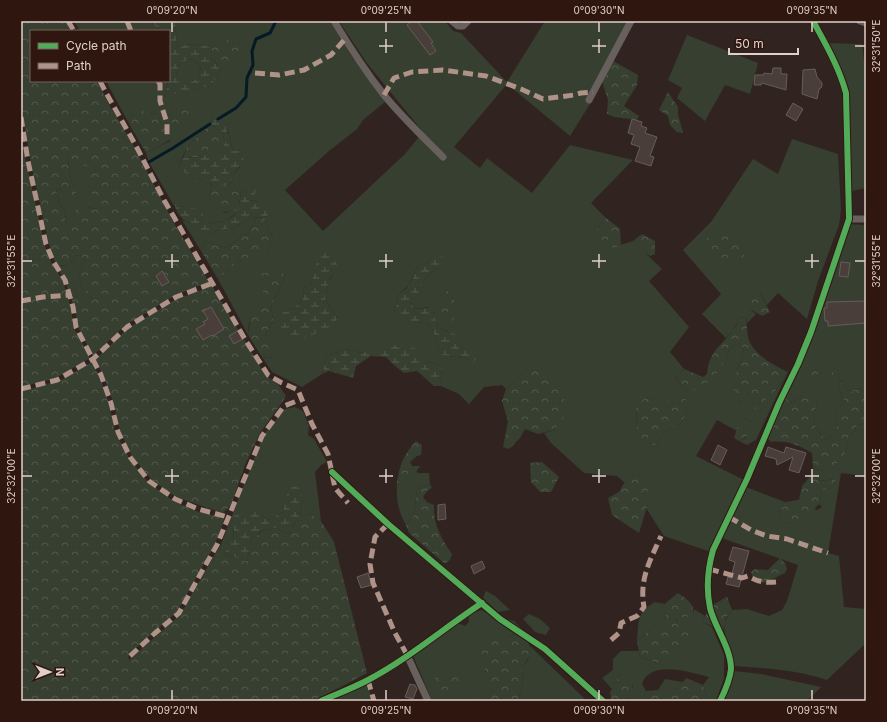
<svg xmlns="http://www.w3.org/2000/svg" width="887" height="722" font-family="Inter,sans-serif">
<defs>
<pattern id="forest-crowns" width="20" height="18" patternUnits="userSpaceOnUse"><rect width="20" height="18" fill="#363f30"/><path d="M2 6a3 3 0 1 1 6 0M12 15a3 3 0 1 1 6 0" fill="none" stroke="#535a4d"/></pattern>
<pattern id="wetland-marsh" width="20" height="14" patternUnits="userSpaceOnUse"><rect width="20" height="14" fill="#363f30"/><path d="M1 5h8M5 5V1M11 12h8M15 12V8" fill="none" stroke="#535a4d"/></pattern>
</defs>
<rect width="100%" height="100%" fill="#312420"/>
<g fill="#363f30" fill-rule="evenodd">
<path d="M 74,21 L 151,21 L 159,31 L 80,31 Z"/>
<path d="M 175,21 L 330,21 L 352,57 L 385,102 L 363,120 L 357,129 L 329,151 L 285,190 L 323,231 L 405,154 L 423,132 L 366,62 L 339,21 L 445,21 L 453,31 L 461,33 L 507,82 L 545,21 L 628,21 L 585,101 L 590,104 L 570,136 L 507,84 L 454,147 L 480,168 L 487,158 L 532,193 L 570,145 L 633,160 L 591,203 L 606,218 L 597,228 L 611,248 L 633,241 L 662,269 L 649,281 L 689,327 L 670,352 L 684,369 L 675,378 L 688,391 L 727,357 L 729,348 L 739,343 L 744,349 L 737,370 L 739,403 L 750,392 L 755,396 L 776,390 L 788,372 L 756,440 L 747,445 L 739,441 L 746,438 L 753,423 L 744,418 L 737,431 L 717,420 L 696,456 L 744,480 L 711,552 L 664,536 L 646,508 L 649,500 L 630,473 L 625,483 L 617,476 L 584,473 L 551,443 L 544,433 L 555,430 L 526,369 L 506,389 L 502,385 L 484,387 L 469,404 L 459,394 L 441,386 L 442,366 L 425,361 L 377,350 L 360,353 L 346,349 L 327,356 L 322,374 L 302,387 L 272,372 L 262,357 L 272,358 L 265,335 L 273,321 L 271,305 L 285,278 L 281,269 L 263,273 L 269,295 L 264,305 L 249,323 L 248,335 L 218,279 L 238,261 L 267,253 L 273,239 L 264,217 L 271,214 L 257,201 L 247,200 L 250,186 L 241,193 L 226,187 L 231,183 L 234,173 L 240,167 L 241,149 L 233,151 L 228,131 L 213,116 L 210,124 L 187,147 L 179,165 L 183,172 L 198,178 L 207,183 L 212,183 L 209,198 L 224,213 L 234,209 L 238,211 L 226,221 L 206,224 L 201,221 L 203,215 L 190,208 L 181,206 L 175,198 L 174,206 L 149,162 L 146,153 L 170,141 L 171,115 L 145,113 L 133,121 L 128,122 L 106,81 L 168,81 L 164,98 L 180,90 L 194,90 L 211,86 L 221,70 L 239,62 L 229,39 L 211,47 L 199,44 L 177,46 ZM 331,258 L 337,263 L 334,272 L 328,283 L 325,299 L 338,319 L 297,341 L 283,312 L 294,308 L 302,300 L 304,288 L 311,284 L 315,269 ZM 442,266 L 433,271 L 424,279 L 419,294 L 411,302 L 415,309 L 429,307 L 433,311 L 438,328 L 447,331 L 474,362 L 464,358 L 441,355 L 433,331 L 427,323 L 403,321 L 394,313 L 399,294 C 409,287 413,278 417,267 ZM 648,397 L 688,412 L 681,423 L 668,429 L 655,445 L 637,428 L 636,403 Z"/>
<path d="M 687,35 L 758,63 L 750,94 L 725,85 L 705,121 L 677,98 L 682,88 L 668,80 Z"/>
<path d="M 825,43 L 862,44 L 866,77 L 866,188 L 847,192 L 847,93 Z"/>
<path d="M 192,59 L 201,67 L 198,78 L 190,82 L 181,82 L 176,74 L 181,62 Z"/>
<path d="M 792,139 L 838,154 L 841,210 L 839,225 L 818,281 L 807,319 L 778,293 L 767,305 L 759,291 L 750,309 L 756,314 L 747,323 L 746,318 L 740,317 L 733,330 L 726,338 L 702,314 L 721,294 L 683,250 L 711,222 L 753,159 L 778,174 Z"/>
<path d="M 68,159 L 72,159 L 94,165 L 96,173 L 89,187 L 98,199 L 98,209 L 86,207 L 78,222 L 65,224 L 66,213 L 59,202 L 56,190 L 62,189 L 79,199 L 71,180 Z"/>
<path d="M 251,218 L 257,218 L 249,232 L 226,248 L 206,241 L 201,251 L 182,220 L 190,223 L 208,234 L 220,230 L 234,228 Z"/>
<path d="M 847,224 L 866,225 L 866,393 L 859,388 L 850,392 L 839,379 L 838,389 L 844,400 L 836,413 L 837,421 L 836,434 L 826,440 C 811,423 813,423 817,401 L 801,396 L 792,403 L 783,397 L 791,381 Z"/>
<path d="M 81,255 L 85,263 L 78,273 L 81,286 L 95,301 L 69,295 L 65,280 L 56,267 L 69,265 L 75,256 Z"/>
<path d="M 295,407 L 303,411 L 309,426 L 308,435 L 314,439 L 327,462 L 321,465 L 315,472 L 321,521 L 310,513 L 299,516 L 303,498 L 284,504 L 283,512 L 269,520 L 258,513 L 234,526 L 232,543 L 224,554 L 215,554 L 220,547 L 263,435 L 285,409 Z"/>
<path d="M 866,423 L 866,476 L 841,473 L 828,553 L 839,556 L 844,607 L 866,609 L 866,643 L 827,680 C 797,670 765,668 733,666 C 732,661 732,655 730,650 C 725,631 719,627 732,610 L 747,609 L 769,616 L 782,610 L 787,601 L 798,565 L 722,538 L 746,487 L 785,502 L 779,515 L 804,521 L 814,509 L 817,510 L 822,507 L 819,504 L 822,490 L 830,489 L 835,484 L 835,479 L 821,481 L 811,475 L 813,468 L 823,471 L 845,454 L 848,440 L 857,426 Z"/>
<path d="M 416,471 L 418,473 L 429,473 L 430,484 L 417,489 L 414,516 L 406,525 C 398,512 396,498 397,483 L 403,486 Z"/>
<path d="M 486,591 L 495,596 L 510,610 L 498,612 L 483,598 Z"/>
<path d="M 655,602 L 665,604 L 662,606 L 666,615 L 662,626 L 653,627 L 637,641 C 639,621 636,613 655,602 Z"/>
<path d="M 694,609 L 705,616 L 703,622 L 712,627 L 724,655 L 724,678 L 716,701 L 707,701 L 707,697 L 703,685 L 709,677 C 691,672 650,659 642,684 L 646,691 L 642,701 L 631,701 L 629,698 L 633,686 L 621,673 L 612,689 L 602,678 L 613,670 L 613,659 L 621,651 L 639,651 L 640,657 L 663,665 L 677,625 L 676,617 L 693,614 Z"/>
<path d="M 482,610 L 490,615 L 514,621 L 522,629 L 507,638 L 485,670 L 495,684 L 495,693 L 470,701 L 432,701 L 412,653 L 458,623 L 465,626 L 469,622 L 468,614 Z"/>
<path d="M 529,614 L 540,619 L 550,628 L 546,635 L 535,632 L 523,619 Z"/>
<path d="M 530,646 L 587,701 L 517,701 L 523,685 L 522,667 L 528,660 Z"/>
<path d="M 734,671 L 761,674 L 821,687 L 807,701 L 724,701 Z"/>
<path d="M 665,679 L 683,682 L 672,696 L 658,690 Z"/>
<path d="M 367,681 L 372,701 L 333,701 Z"/>
</g>
<g fill="url(#forest-crowns)" fill-rule="evenodd">
<path d="M 21,21 L 65,21 L 71,31 L 31,31 L 31,81 L 97,81 L 111,108 L 131,141 L 175,225 L 209,282 L 177,294 L 124,326 L 93,356 L 78,327 L 75,307 L 69,295 L 94,300 L 81,286 L 78,273 L 85,263 L 81,255 L 75,256 L 69,265 L 58,266 L 54,260 L 49,244 L 31,164 L 21,101 ZM 68,159 L 72,159 C 78,167 85,166 94,165 L 96,173 L 89,175 L 91,181 L 88,190 L 98,199 L 98,209 L 86,207 L 76,210 L 78,222 L 65,223 L 66,213 L 59,202 L 56,190 L 62,189 L 69,198 L 79,199 L 71,180 Z"/>
<path d="M 228,39 L 238,44 L 240,62 L 221,70 L 212,58 L 211,47 Z"/>
<path d="M 613,61 L 638,75 L 637,85 L 624,106 L 639,116 L 637,120 L 614,117 L 607,114 L 608,100 L 601,78 Z"/>
<path d="M 668,92 L 678,107 L 678,114 L 683,133 L 677,132 L 670,125 L 668,116 L 659,110 Z"/>
<path d="M 136,104 L 145,113 L 171,115 L 184,107 L 189,113 C 182,136 166,143 146,153 L 128,122 L 133,121 L 129,112 Z"/>
<path d="M 210,124 L 222,132 L 225,143 L 219,153 L 209,153 L 200,157 L 183,158 L 187,147 Z"/>
<path d="M 21,132 L 26,162 L 45,246 L 51,262 L 63,281 L 71,309 L 74,328 L 90,358 L 56,378 L 21,387 Z"/>
<path d="M 212,183 L 220,183 L 241,193 L 238,211 C 234,210 232,210 228,211 C 218,215 214,206 209,198 Z"/>
<path d="M 264,217 L 273,239 L 267,254 L 238,261 L 218,279 L 201,251 L 206,241 L 226,248 L 249,232 L 257,218 Z"/>
<path d="M 606,218 L 620,229 L 621,246 L 611,248 L 601,240 L 597,228 Z"/>
<path d="M 720,229 L 741,243 L 744,256 L 739,262 C 721,261 713,256 702,242 Z"/>
<path d="M 642,234 L 655,241 L 655,254 L 650,256 L 641,250 L 633,241 Z"/>
<path d="M 281,268 L 285,278 L 271,305 L 273,321 L 265,335 L 273,350 L 271,358 L 262,357 L 248,335 L 252,310 L 264,305 L 268,295 L 262,291 L 256,280 L 263,273 Z"/>
<path d="M 454,285 L 457,292 L 454,300 L 456,314 L 451,323 L 444,322 C 436,303 438,298 454,285 Z"/>
<path d="M 750,285 L 759,291 L 770,312 L 762,316 L 750,309 L 749,296 Z"/>
<path d="M 212,286 L 266,376 L 278,384 L 286,396 L 283,401 L 260,433 L 245,465 L 231,505 L 223,513 L 176,497 L 152,480 L 132,456 L 120,431 L 113,401 L 103,375 L 95,360 L 128,328 L 177,299 Z"/>
<path d="M 740,317 L 746,318 C 747,325 747,334 749,340 C 754,355 775,366 788,372 L 776,390 L 755,409 L 751,406 L 754,396 L 750,392 L 739,403 L 733,400 L 737,370 L 744,349 L 739,343 L 729,348 L 727,357 L 718,372 L 701,389 L 688,391 L 675,378 L 684,369 L 703,377 L 707,374 C 709,352 720,347 732,331 C 736,327 737,322 740,317 Z"/>
<path d="M 92,362 L 100,378 L 109,404 L 115,432 L 129,458 L 149,483 L 173,501 L 196,511 L 221,517 L 224,520 L 215,544 L 177,612 L 128,655 L 129,660 L 180,615 L 215,554 L 224,554 L 247,561 L 251,540 L 262,531 L 276,528 L 289,534 L 299,516 L 310,513 L 321,521 L 334,542 L 367,673 L 314,701 L 21,701 L 21,392 L 61,380 Z"/>
<path d="M 803,365 L 818,367 L 833,372 L 836,377 L 830,377 L 822,374 L 802,376 L 798,371 Z"/>
<path d="M 526,369 L 549,369 L 563,391 L 566,414 L 554,430 L 538,434 L 525,429 L 520,438 L 509,449 L 503,447 L 508,421 L 502,401 L 506,389 Z"/>
<path d="M 839,379 L 850,392 L 859,388 L 866,393 L 866,423 L 857,426 L 848,440 L 845,454 L 836,464 L 823,471 L 813,468 L 812,453 C 798,445 787,440 771,442 L 767,438 L 783,397 L 792,403 L 801,396 L 814,396 L 817,401 C 813,423 811,423 826,440 L 836,434 L 837,421 L 836,413 L 844,400 L 838,389 Z"/>
<path d="M 674,395 L 687,400 L 688,412 L 681,423 L 668,429 L 655,445 L 645,445 L 637,428 L 636,403 L 648,397 L 666,403 Z"/>
<path d="M 744,418 L 753,423 C 751,433 748,437 739,441 L 734,438 L 737,428 Z"/>
<path d="M 416,441 L 422,445 L 421,455 L 417,456 L 410,462 L 412,466 L 420,466 L 414,475 L 403,486 L 397,483 C 400,464 403,456 416,441 Z"/>
<path d="M 542,462 L 559,477 L 551,492 L 540,492 L 531,482 L 530,463 Z"/>
<path d="M 630,473 L 646,478 L 649,500 L 639,533 L 612,515 L 608,498 L 619,492 Z"/>
<path d="M 811,475 L 821,481 L 835,479 L 836,484 L 830,489 L 822,490 L 819,504 L 804,521 L 787,526 L 779,515 L 785,502 L 799,500 L 802,486 Z"/>
<path d="M 430,484 L 432,488 L 428,490 L 423,497 L 427,502 L 434,505 C 433,524 441,538 452,554 L 450,560 L 445,564 L 409,533 L 406,525 L 414,516 L 417,489 Z"/>
<path d="M 780,558 L 785,563 L 787,569 L 785,573 L 764,583 L 753,579 L 751,572 L 755,569 L 768,570 Z"/>
<path d="M 678,593 C 686,599 695,603 693,614 L 687,617 L 676,618 L 677,625 L 686,629 L 691,642 L 681,652 L 663,665 L 640,657 L 637,641 L 653,627 L 662,626 L 666,615 L 662,606 Z"/>
<path d="M 727,597 L 732,610 L 726,618 L 723,631 L 703,622 C 709,605 711,606 727,597 Z"/>
<path d="M 522,629 C 530,645 535,652 522,667 L 523,685 L 517,701 L 470,701 L 495,692 C 494,678 477,663 478,651 C 478,648 480,644 480,641 L 495,634 L 507,638 Z"/>
<path d="M 621,673 L 630,674 C 632,682 636,698 624,701 C 620,702 615,701 611,701 L 610,692 Z"/>
<path d="M 439,675 L 458,677 L 462,686 L 459,691 L 450,692 L 435,690 L 433,680 Z"/>
<path d="M 686,678 L 703,685 L 707,697 L 707,701 L 642,701 L 646,691 L 658,690 L 672,695 Z"/>
</g>
<g fill="url(#wetland-marsh)" fill-rule="evenodd">
<path d="M 151,21 L 175,21 L 177,46 L 199,44 L 211,47 L 212,58 L 221,70 L 211,86 L 194,90 L 192,96 L 180,91 L 164,99 L 168,81 L 169,81 L 169,31 L 159,31 ZM 192,59 L 201,67 L 198,78 L 190,82 L 182,82 L 176,74 L 181,62 Z"/>
<path d="M 213,115 C 228,125 229,135 233,151 L 241,149 L 244,161 L 234,173 L 231,183 L 226,187 L 220,183 L 207,183 L 198,178 L 183,172 L 179,165 L 183,158 L 200,157 L 209,153 L 219,153 L 225,143 L 222,132 L 210,124 Z"/>
<path d="M 250,186 L 257,186 L 255,194 L 248,200 L 257,201 L 270,205 L 271,214 L 264,217 L 251,218 L 234,228 L 220,230 L 208,234 L 195,232 L 190,223 C 179,219 174,209 174,198 L 179,199 L 181,206 L 201,210 L 203,215 L 201,221 C 211,227 234,221 238,209 C 240,204 240,198 241,193 Z"/>
<path d="M 319,252 L 330,252 L 331,258 L 337,263 L 338,270 C 328,275 327,289 325,299 L 338,319 L 327,329 L 297,341 L 284,337 L 279,329 L 283,312 L 294,308 L 302,300 L 304,288 L 311,284 Z"/>
<path d="M 435,255 L 442,256 L 442,266 L 433,271 L 424,279 L 419,294 L 411,303 L 415,309 L 434,307 L 433,311 L 438,328 L 459,336 L 460,347 L 470,350 L 476,358 L 474,362 L 464,358 L 441,355 L 433,331 L 427,323 L 403,322 L 394,313 L 399,294 L 406,289 L 413,278 L 417,267 Z"/>
<path d="M 397,345 L 415,348 L 425,361 L 442,366 L 441,386 L 434,386 L 417,371 L 404,373 L 395,366 L 386,357 L 371,356 L 356,366 L 353,378 L 329,371 L 322,374 L 327,356 L 346,349 L 360,353 Z"/>
<path d="M 290,485 L 299,488 L 303,498 L 299,516 L 289,534 L 276,528 L 261,531 L 251,540 L 247,561 L 224,554 C 231,543 237,533 232,520 L 234,516 L 244,510 L 258,513 L 269,520 L 283,512 L 284,504 Z"/>
</g>
<g fill="none" stroke-linecap="round" stroke-linejoin="round">
<g stroke="#041b26" stroke-width="3">
<path d="M 218,119 L 236,108 L 246,97 L 247,78 L 253,65 L 252,51 L 256,39 L 270,33 L 276,21"/>
<path d="M 149,162 L 173,148 L 210,124"/>
</g>
</g>
<g fill="#4a3e3a" stroke="#675c58">
<path d="M 412,21 L 417,21 L 433,42 L 431,43 L 436,51 L 430,55 L 407,25 Z"/>
<path d="M 773,68 L 781,68 L 781,74 L 787,74 L 786,90 L 762,83 L 761,85 L 754,85 L 755,75 L 763,75 L 764,73 L 772,74 Z"/>
<path d="M 815,69 L 817,77 L 822,83 L 822,85 L 821,88 L 819,89 L 817,99 L 802,94 L 803,70 Z"/>
<path d="M 793,103 L 803,109 L 796,121 L 786,115 Z"/>
<path d="M 632,119 L 642,122 L 641,126 L 647,128 L 645,133 L 657,137 L 650,156 L 654,157 L 651,166 L 635,161 L 640,147 L 631,144 L 634,135 L 628,133 Z"/>
<path d="M 841,262 L 850,263 L 848,277 L 839,276 Z"/>
<path d="M 162,271 L 169,282 L 162,286 L 156,276 Z"/>
<path d="M 866,301 L 866,323 L 828,326 L 828,321 L 825,321 L 824,308 L 827,308 L 827,302 Z"/>
<path d="M 211,307 L 224,329 L 213,336 L 212,335 L 203,340 L 196,329 L 205,324 L 203,322 L 208,319 L 203,311 Z"/>
<path d="M 241,329 L 246,337 L 234,344 L 229,336 Z"/>
<path d="M 718,445 L 727,450 L 720,465 L 711,460 Z"/>
<path d="M 768,447 L 784,453 L 786,447 L 806,453 L 799,473 L 789,470 L 793,457 L 777,465 L 776,459 L 765,456 Z"/>
<path d="M 445,504 L 446,519 L 438,520 L 438,505 Z"/>
<path d="M 733,547 L 749,551 L 739,587 L 726,584 L 728,577 L 731,578 L 735,562 L 729,560 Z"/>
<path d="M 482,561 L 485,568 L 474,574 L 471,566 Z"/>
<path d="M 368,573 L 372,585 L 361,588 L 357,577 Z"/>
<path d="M 410,684 L 415,685 L 417,689 L 413,699 L 405,697 Z"/>
</g>
<g fill="none" stroke-linecap="round" stroke-linejoin="round">
<g stroke="#67605c" stroke-width="7">
<path d="M 334,21 C 349,46 366,72 384,95 C 402,117 423,137 443,157"/>
<path d="M 452,21 L 458,26 L 463,26 L 468,21"/>
<path d="M 860,21 L 866,23"/>
<path d="M 589,100 L 631,21"/>
<path d="M 849,219 L 866,219"/>
<path d="M 332,472 L 388,524 L 500,619 L 545,649 L 603,701"/>
<path d="M 407,655 L 428,701"/>
<path d="M 321,701 C 337,694 353,688 368,680 C 408,659 444,628 482,603"/>
<path d="M 720,701 C 725,691 730,680 731,669 C 731,648 715,628 710,608 C 706,589 708,568 713,550 L 747,479 L 779,403 L 798,364 L 811,332 L 849,219 L 846,93 C 839,67 826,45 813,21"/>
</g>
<g stroke="#af9288" stroke-width="5" stroke-dasharray="10 5" stroke-linecap="butt">
<path d="M 68,21 L 74,31"/>
<path d="M 127,21 L 131,31"/>
<path d="M 255,73 L 279,75 L 304,70 L 331,55 L 345,39"/>
<path d="M 100,81 L 105,91 L 135,144 L 164,200 L 246,341 L 268,375 L 282,383 L 298,390 L 312,424 L 328,454 L 335,488 L 348,503"/>
<path d="M 158,81 L 160,84 L 160,101 L 167,123 L 167,138"/>
<path d="M 384,95 L 394,78 L 412,72 L 443,70 L 486,76 L 521,89 L 543,99 L 574,95 L 581,93 L 593,92"/>
<path d="M 21,117 L 28,161 L 46,244 L 53,261 L 65,280 L 73,307 L 76,327 L 101,375 L 111,403 L 118,432 L 130,457 L 149,481 L 175,499 L 198,509 L 228,517"/>
<path d="M 21,301 L 43,297 L 69,295"/>
<path d="M 21,389 L 57,380 L 93,359 L 127,327 L 176,297 L 213,283"/>
<path d="M 729,517 L 751,530 L 767,536 L 787,539 L 828,553"/>
<path d="M 388,524 L 375,537 L 370,564 L 373,583 L 395,633 L 407,655"/>
<path d="M 709,569 L 742,578 L 748,576 C 758,582 765,583 776,582"/>
<path d="M 611,640 L 619,633 L 621,623 L 637,616 L 644,607 C 639,579 650,561 661,536"/>
<path d="M 130,656 L 154,634 L 179,613 L 201,573 L 217,545 L 262,436 L 284,406 L 302,399"/>
<path d="M 368,680 L 374,701"/>
</g>
<defs>
<g id="cycleway">
<path d="M 332,472 L 388,524 L 500,619 L 545,649 L 603,701"/>
<path d="M 321,701 C 337,694 353,688 368,680 C 408,659 444,628 482,603"/>
<path d="M 720,701 C 725,691 730,680 731,669 C 731,648 715,628 710,608 C 706,589 708,568 713,550 L 747,479 L 779,403 L 798,364 L 811,332 L 849,219 L 846,93 C 839,67 826,45 813,21"/>
</g>
</defs>
<use href="#cycleway" stroke="#2f170f" stroke-width="8"/>
<use href="#cycleway" stroke="#51ab58" stroke-width="6"/>
</g>
<path fill="none" stroke="#e1d0ca" stroke-width="1.5" d="M 172,22 L 172,32M 386,22 L 386,32M 599,22 L 599,32M 812,22 L 812,32M 386,39 L 386,53M 599,39 L 599,53M 379,46 L 393,46M 592,46 L 606,46M 855,46 L 865,46M 172,254 L 172,268M 386,254 L 386,268M 599,254 L 599,268M 812,254 L 812,268M 22,261 L 32,261M 165,261 L 179,261M 379,261 L 393,261M 592,261 L 606,261M 805,261 L 819,261M 855,261 L 865,261M 172,469 L 172,483M 386,469 L 386,483M 599,469 L 599,483M 812,469 L 812,483M 22,476 L 32,476M 165,476 L 179,476M 379,476 L 393,476M 592,476 L 606,476M 805,476 L 819,476M 855,476 L 865,476M 172,690 L 172,700M 386,690 L 386,700M 599,690 L 599,700M 812,690 L 812,700"/>
<rect width="887" height="722" fill="none" stroke="#2f170f" stroke-width="44"/>
<rect x="30" y="30" width="140" height="52" fill="#2f170f" stroke="#76615a"/>
<rect x="38" y="43" width="20" height="6" fill="#51ab58" stroke="#76615a"/>
<text x="66" y="50" font-size="12" fill="#e1d0ca">Cycle path</text>
<rect x="38" y="63" width="20" height="6" fill="#af9288" stroke="#76615a"/>
<text x="66" y="70" font-size="12" fill="#e1d0ca">Path</text>
<g transform="translate(50 672) rotate(90)" stroke="#2f170f" stroke-width="3" paint-order="stroke">
<path d="M0-3L7 15L0 10L-7 15Z" fill="#e1d0ca"/>
<text y="-6" font-size="11" font-weight="bold" text-anchor="middle" fill="#e1d0ca">N</text>
</g>
<path d="M729 48v6h69v-6" fill="none" stroke="#e1d0ca" stroke-width="2"/>
<text x="735" y="48" font-size="12" fill="#e1d0ca" stroke="#2f170f" stroke-width="3" paint-order="stroke">50 m</text>
<rect x="22" y="22" width="843" height="678" fill="none" stroke="#e1d0ca" stroke-width="1.5"/>
<g font-size="10" text-anchor="middle" fill="#e1d0ca">
<text x="172" y="14">0°09'20"N</text>
<text x="386" y="14">0°09'25"N</text>
<text x="599" y="14">0°09'30"N</text>
<text x="812" y="14">0°09'35"N</text>
<text transform="translate(876 46) rotate(-90)" y="4">32°31'50"E</text>
<text transform="translate(876 261) rotate(-90)" y="4">32°31'55"E</text>
<text transform="translate(11 261) rotate(-90)" y="4">32°31'55"E</text>
<text transform="translate(876 476) rotate(-90)" y="4">32°32'00"E</text>
<text transform="translate(11 476) rotate(-90)" y="4">32°32'00"E</text>
<text x="172" y="714">0°09'20"N</text>
<text x="386" y="714">0°09'25"N</text>
<text x="599" y="714">0°09'30"N</text>
<text x="812" y="714">0°09'35"N</text>
</g>
</svg>
